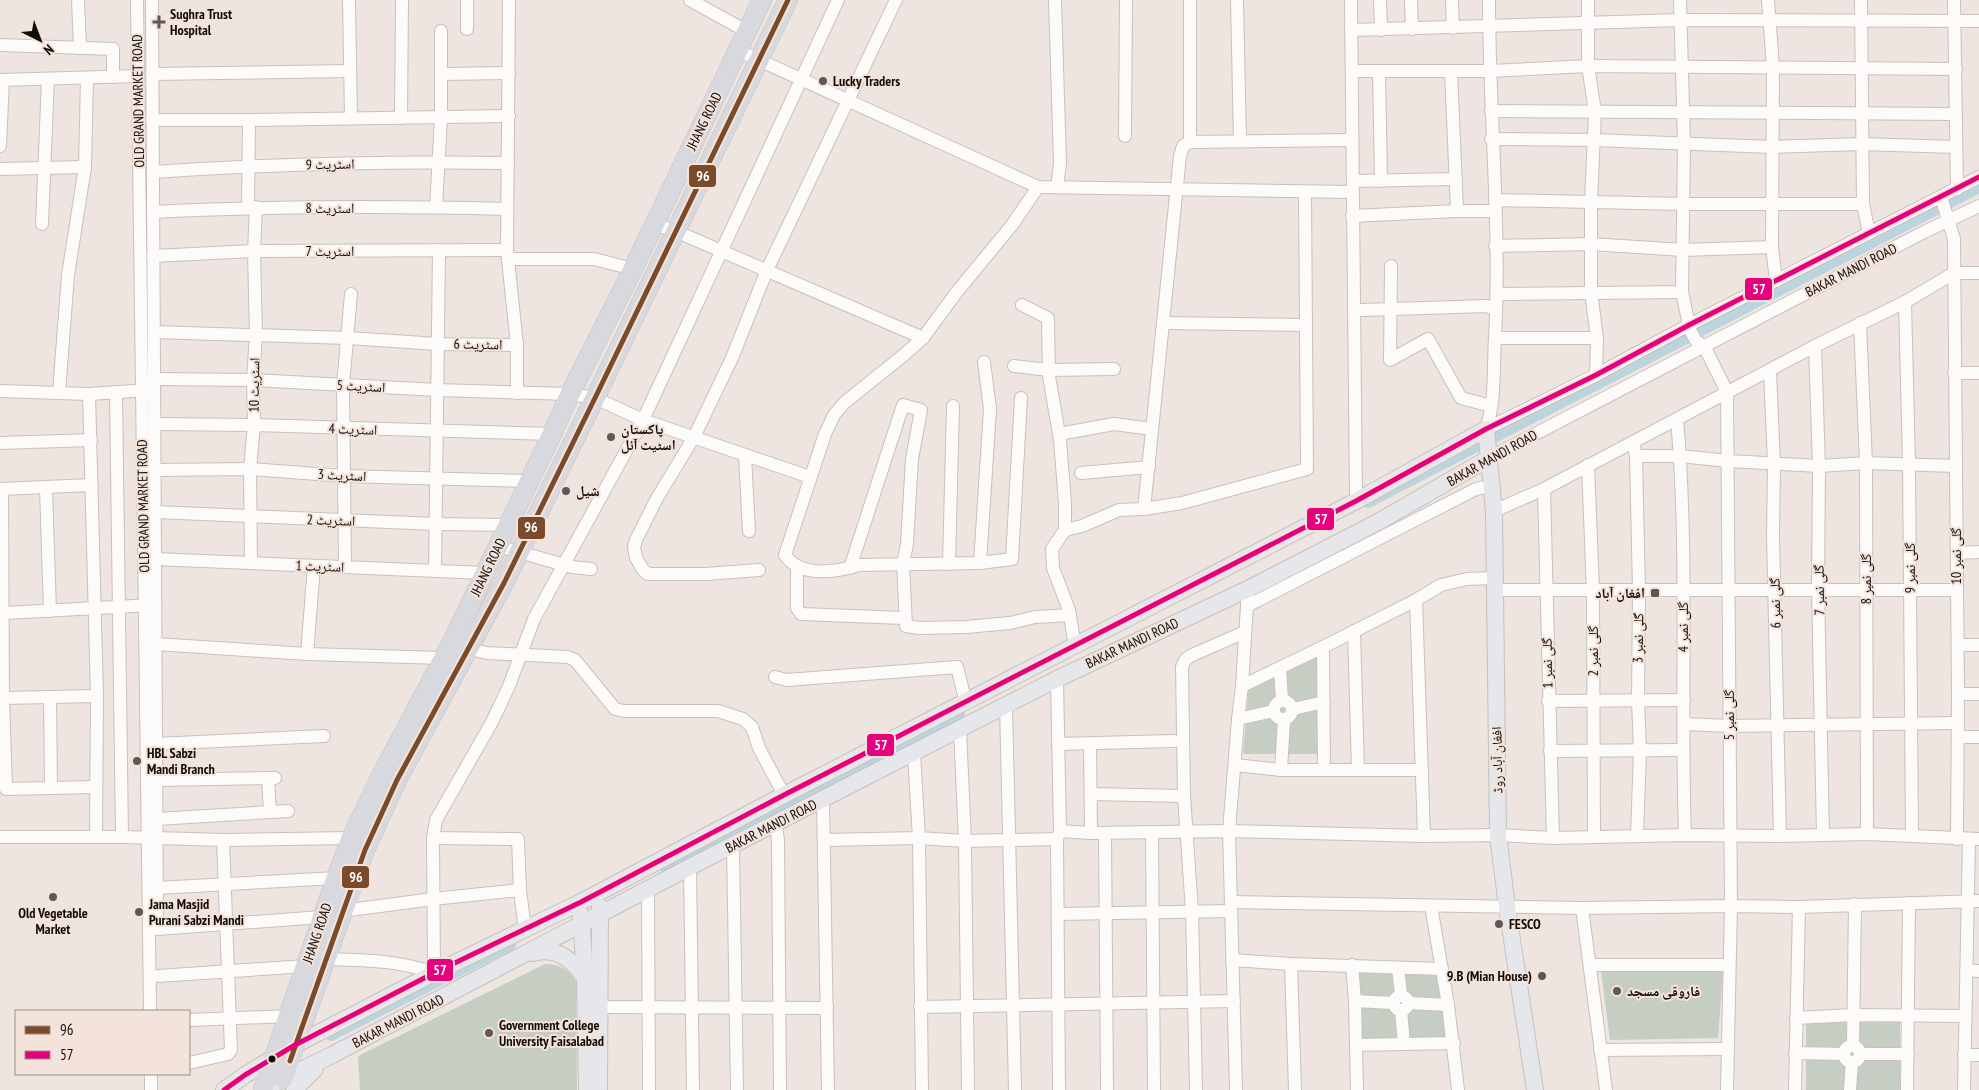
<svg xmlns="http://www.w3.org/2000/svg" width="1979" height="1090" font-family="'PT Sans Narrow','Noto Naskh Arabic',sans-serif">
<rect width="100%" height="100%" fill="#eee5e0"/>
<g fill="#c6cec4">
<path d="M 1325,648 L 1318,754 L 1243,754 L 1249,685 Z"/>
<path d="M 545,964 C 560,964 568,970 576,982 L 577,1090 L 360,1090 L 358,1056 Z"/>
<path d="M 1359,969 L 1438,973 L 1448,1041 L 1362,1043 Z"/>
<path d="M 1601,971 L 1723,971 L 1718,1038 L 1610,1040 Z"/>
<path d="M 1900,1022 L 1900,1090 L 1806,1090 L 1806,1023 Z"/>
</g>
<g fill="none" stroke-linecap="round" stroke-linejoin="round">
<g stroke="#bbd4dd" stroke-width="10">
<path d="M 1368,503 L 1979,188"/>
<path d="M 664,867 L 812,793 L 960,714"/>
<path d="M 331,1036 L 511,945"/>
</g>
<defs>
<g id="minor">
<path d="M 78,0 L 80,48"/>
<path d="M 137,0 L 150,1011"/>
<path d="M 152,0 L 157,925"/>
<path d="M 349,0 L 351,118"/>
<path d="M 509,0 L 507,250 L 517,345 L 517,393"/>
<path d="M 690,0 L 748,32"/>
<path d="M 1055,0 L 1060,163 L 1057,187"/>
<path d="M 1237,0 L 1240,141"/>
<path d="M 1351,0 L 1356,501"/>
<path d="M 1380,0 L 1381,30"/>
<path d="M 1411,0 L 1412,29"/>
<path d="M 1452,0 L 1453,28"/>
<path d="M 1588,0 L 1588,66 L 1595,112 L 1591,202 L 1591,292 L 1597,338 L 1596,375"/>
<path d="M 1680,0 L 1684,143 L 1682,292 L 1690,330 L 1696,341 L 1704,346 L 1727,392 L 1731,906 L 1727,1090"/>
<path d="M 1768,0 L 1773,67 L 1772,247 L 1776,281"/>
<path d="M 1861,0 L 1863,204 L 1869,233"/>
<path d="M 1954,0 L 1957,189"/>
<path d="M 467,29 L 467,0"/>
<path d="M 1351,30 L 1681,20 L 1979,21"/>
<path d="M 0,45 L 113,49 L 113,77"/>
<path d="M 739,51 L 1038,187 L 1352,192"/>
<path d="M 1352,71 L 1491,71 L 1588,66 L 1956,69"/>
<path d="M 1379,72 L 1381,181"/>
<path d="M 1451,72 L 1457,211"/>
<path d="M 152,74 L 350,71"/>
<path d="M 441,74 L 509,73"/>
<path d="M 0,80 L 137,76"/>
<path d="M 1491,111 L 1956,114"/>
<path d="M 401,118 L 402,0"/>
<path d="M 152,120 L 249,120"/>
<path d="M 1125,136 L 1126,0"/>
<path d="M 1491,139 L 1594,140 L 1771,147 L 1861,144 L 1956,147"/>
<path d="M 1190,142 L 1351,140"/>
<path d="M 0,146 L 3,80"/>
<path d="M 85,167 L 87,78"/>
<path d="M 0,169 L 85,167 L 68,275 L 59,392"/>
<path d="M 153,172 C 271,164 389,161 508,163"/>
<path d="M 1353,181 L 1456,179"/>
<path d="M 1941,197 L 1954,239 L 1958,694 L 1957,839"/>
<path d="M 1495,200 L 1683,204 L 1863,204"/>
<path d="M 248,207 L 249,120 L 509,116"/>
<path d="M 436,207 L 441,118 L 441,31"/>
<path d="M 153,212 C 271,206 389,206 507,209"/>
<path d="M 1352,216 L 1457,211 L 1495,211"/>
<path d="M 42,224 L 48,79"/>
<path d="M 654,224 L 675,231 L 923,338"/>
<path d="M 1495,246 L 1591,244 L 1683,250 L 1772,247"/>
<path d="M 153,256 L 254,251 L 507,250"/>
<path d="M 508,259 L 594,259 L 633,269"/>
<path d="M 1391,266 L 1390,360 L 1428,339 L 1461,398 L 1491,406"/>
<path d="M 1497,294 L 1682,292"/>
<path d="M 1905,302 L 1909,463 L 1912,835"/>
<path d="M 1022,305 L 1048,318 L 1049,376 L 1060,440 L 1065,503 L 1065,530 L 1052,549 L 1053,568 L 1069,610 L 1075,646"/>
<path d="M 1362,310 L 1487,306 L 1496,310"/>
<path d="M 1163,323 L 1306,325"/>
<path d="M 1860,323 L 1866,463 L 1867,834"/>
<path d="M 154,332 L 348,338 L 438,344 L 517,345"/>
<path d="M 1495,338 L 1597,338"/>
<path d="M 1815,346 L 1819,466 L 1818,589 L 1823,835"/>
<path d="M 1014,366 L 1049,370 L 1114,369"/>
<path d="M 1770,371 L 1774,464 L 1773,536 L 1780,836"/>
<path d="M 1954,373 L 1979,373"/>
<path d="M 153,379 L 253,380 L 437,390 L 570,394 L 595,398 L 643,420 L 810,477"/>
<path d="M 0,391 L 89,394 L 150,390"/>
<path d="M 116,393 L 122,837"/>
<path d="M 89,394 L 97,696 L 96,837"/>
<path d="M 1021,398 L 1012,559 L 980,563 L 859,565 C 836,572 801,578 785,555 L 825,434 L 834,415 L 844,403 L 905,354 L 923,338 L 956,293 L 1012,225 L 1038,187"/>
<path d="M 1677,419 C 1689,557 1680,696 1685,835"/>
<path d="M 154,424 L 254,425 L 552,434"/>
<path d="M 1486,429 L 1596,375 L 1689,325 L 1979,177"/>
<path d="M 1486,429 C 1496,400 1493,368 1495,338 C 1501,226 1489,112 1489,0"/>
<path d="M 1059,434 L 1114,424 L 1152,429"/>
<path d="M 1633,442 L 1636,456 L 1639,590 L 1638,700 L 1640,751 L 1637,836"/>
<path d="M 0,443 L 91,440"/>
<path d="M 745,456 L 749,531"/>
<path d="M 1636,456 L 1680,456 L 1728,461 L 1819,466 L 1866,463 L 1955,466"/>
<path d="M 1489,458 L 1924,232 L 1979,206"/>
<path d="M 1588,465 L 1593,591 L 1594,837"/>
<path d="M 155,470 L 250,469 L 344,476 L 530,481"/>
<path d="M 1081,473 L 1149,467"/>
<path d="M 46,488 L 50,611"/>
<path d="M 0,489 L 92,485"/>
<path d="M 2,489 L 3,698 L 97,696"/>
<path d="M 1544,489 L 1553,838"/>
<path d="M 1144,509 L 1180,156 L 1183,146 L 1190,142 L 1190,0"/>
<path d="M 1494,511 L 1544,489 L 1815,346 L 1905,302 L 1954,273 L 1979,273"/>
<path d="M 155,512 L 436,524 L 508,525"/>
<path d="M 1065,530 L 1082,526 L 1119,510 L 1144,509 L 1182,503 L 1307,469 L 1305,193"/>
<path d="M 497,546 L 572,567 L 591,569"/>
<path d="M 1957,553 L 1979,552"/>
<path d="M 155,559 L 485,573"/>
<path d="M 251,563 L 250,469 L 254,425 L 253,380 L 256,335 L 254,251 L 256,207"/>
<path d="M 980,563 L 990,409 L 984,362"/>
<path d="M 949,564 L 953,406"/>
<path d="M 345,567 L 343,385 L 351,294"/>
<path d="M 797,567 L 797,608 L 801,614 L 904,618"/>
<path d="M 850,568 L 903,405 L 921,410 L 912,459 L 907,544 L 903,564 L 906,626 L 919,628 L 966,627 L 1010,623 L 1035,617 L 1070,615"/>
<path d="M 759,570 L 706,574 L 648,574 L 643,570 L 636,558 L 634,547 L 636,540 L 656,500 L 694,437 L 732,358 L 767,270 L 896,0"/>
<path d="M 435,571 L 439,250"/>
<path d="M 1495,590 L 1956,590"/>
<path d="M 1416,600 L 1424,836"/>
<path d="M 1247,606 L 1476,489 L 1491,486"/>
<path d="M 4,613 L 153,605"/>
<path d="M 1354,631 L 1358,769"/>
<path d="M 156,644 L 307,654 L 443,658"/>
<path d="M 1958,645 L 1979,645"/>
<path d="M 462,647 L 487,653 L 568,657 L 575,660 L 615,709 L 624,711 L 718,711 L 743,719 L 752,727 L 759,748 L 784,795"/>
<path d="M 1323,647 L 1324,770"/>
<path d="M 307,654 L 314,566"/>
<path d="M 1280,669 L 1282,700"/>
<path d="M 775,677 L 787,680 L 957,667 L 966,703"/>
<path d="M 1057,679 L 1060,831 L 1057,839 L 1059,1090"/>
<path d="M 1242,686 L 1323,647 L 1416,600 L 1441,585 L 1467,579 L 1495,578"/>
<path d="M 1958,694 L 1979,694"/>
<path d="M 50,697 L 51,788"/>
<path d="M 3,698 L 6,789 L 95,787"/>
<circle cx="1283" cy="710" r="9"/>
<path d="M 1548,701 L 1684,700"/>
<path d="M 1006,705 L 1015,1090"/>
<path d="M 1293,709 L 1324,702"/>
<path d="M 1238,719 L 1273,711"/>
<path d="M 1685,724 L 1729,726 L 1958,723"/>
<path d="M 960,730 L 965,841 L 968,1090"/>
<path d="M 1958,737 L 1979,737"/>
<path d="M 156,744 L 324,736"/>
<path d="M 1058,744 L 1174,741"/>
<path d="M 1090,744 L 1091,833"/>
<path d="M 1550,751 L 1682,750"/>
<path d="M 914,754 L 919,838 L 922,1090"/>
<path d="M 1235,765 L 1281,770 L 1422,770"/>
<path d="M 1281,770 L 1284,720"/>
<path d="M 268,778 L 270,812"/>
<path d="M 156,780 L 275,778"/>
<path d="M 1091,794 L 1184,796"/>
<path d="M 823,800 L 828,1090"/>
<path d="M 157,819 L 288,811"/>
<path d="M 776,824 L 778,841 L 780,1090"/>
<path d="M 1060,831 L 1091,833 L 1229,831 L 1424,836 L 1498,835 L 1553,838 L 1685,835 L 1780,836 L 1867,834 L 1979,839"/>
<path d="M 1105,833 L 1107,1090"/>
<path d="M 1152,834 L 1154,1090"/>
<path d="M 0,837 L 122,837 L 223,840 L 351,838"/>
<path d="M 433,838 L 518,839 L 520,890"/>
<path d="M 825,840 L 919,838 L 965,841 L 1057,839"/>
<path d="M 733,846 L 737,1090"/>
<path d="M 690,867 L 693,1090"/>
<path d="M 157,888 L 336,878"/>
<path d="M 648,889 L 649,1090"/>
<path d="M 1231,902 L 1582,908 L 1731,906 L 1799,907 L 1979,901"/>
<path d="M 1431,906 L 1448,1005 L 1458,1090"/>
<path d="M 1582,908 L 1606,1090"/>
<path d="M 342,911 L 433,899 L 520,890 L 525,930"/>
<path d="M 1058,914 L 1231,911"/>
<path d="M 157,929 L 322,917"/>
<path d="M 325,959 C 362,960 398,960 434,973 L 433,838 L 436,820 L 492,722 L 509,686 L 534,619 L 643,420 L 838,0"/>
<path d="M 1232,960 L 1291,964 L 1442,969"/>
<path d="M 1291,964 L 1295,1090"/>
<path d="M 1352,965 L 1355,1001 L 1357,1090"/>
<path d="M 1590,965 L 1729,965"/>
<path d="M 1398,968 L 1401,995"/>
<path d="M 1966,970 L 1979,971"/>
<path d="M 158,976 L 306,966"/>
<circle cx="1401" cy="1003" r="7"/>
<path d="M 1355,1001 L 1394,1003"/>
<path d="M 1409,1003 L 1448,1005"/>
<path d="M 599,1007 L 827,1008"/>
<path d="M 920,1007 L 1234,1001"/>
<path d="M 1401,1010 L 1404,1044"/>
<path d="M 1796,1018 L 1853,1015 L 1965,1016"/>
<path d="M 189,1020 L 289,1016"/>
<path d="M 1356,1045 L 1454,1043"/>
<path d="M 1853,1046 L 1855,904"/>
<circle cx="1852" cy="1054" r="8"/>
<path d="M 1600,1050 L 1727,1049"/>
<path d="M 1795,1053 L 1844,1054"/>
<path d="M 1861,1054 L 1908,1054"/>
<path d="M 1964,1055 L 1979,1055"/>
<path d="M 189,1063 L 228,1054 L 231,1050 L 223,840"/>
<path d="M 151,1074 L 151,1090"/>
<path d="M 1196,1090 L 1192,911 L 1184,796 L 1182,667 L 1185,660 L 1190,656 L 1245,632"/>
<path d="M 1236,1090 L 1229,831 L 1238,719 L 1242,686 L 1248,589"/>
<path d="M 1795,1090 L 1799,907"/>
<path d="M 1850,1090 L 1852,1062"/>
<path d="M 1907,1090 L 1909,903"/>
<path d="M 1964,1090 L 1969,839"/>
</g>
<g id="major">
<path d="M 581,915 L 585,978 L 587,1090"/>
<path d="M 533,953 C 557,946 572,960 585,978"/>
<path d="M 275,1083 L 332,1055 L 690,867 L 1057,679 L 1248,589 L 1378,522 L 1489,458"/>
<path d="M 224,1090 L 245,1075 L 295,1045 L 434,973 L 581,902 L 784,795 L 1356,501 L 1486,429 L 1494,511 L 1498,835 L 1507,907 L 1535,1090"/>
<path d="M 294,1090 L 315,1069"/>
<path d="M 599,1090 L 600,907"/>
</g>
<g id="highway">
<path d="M 283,1079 L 365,850 L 397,780 L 504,583 L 595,398 L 788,0"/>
<path d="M 263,1089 L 336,878 L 351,838 L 383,772 L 451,644 L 552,434 L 570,394 L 633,269 L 762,0"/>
</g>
</defs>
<use href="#minor" stroke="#c7c0bc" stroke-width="14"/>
<use href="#major" stroke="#c5c0be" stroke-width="18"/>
<use href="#highway" stroke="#c5c0be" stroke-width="20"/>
<use href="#minor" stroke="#fcfbfa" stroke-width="12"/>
<use href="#major" stroke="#e6e7ea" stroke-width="16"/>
<use href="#highway" stroke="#d8d9df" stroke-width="19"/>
<defs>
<path id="bus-1" d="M 290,1061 L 365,850 L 397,780 L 504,583 L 595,398 L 788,0"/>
<path id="bus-2" d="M 224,1090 L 245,1075 L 295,1045 L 434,973 L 581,902 L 784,795 L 1356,501 L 1486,429 L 1596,375 L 1689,325 L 1979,177"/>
</defs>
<use href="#bus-1" stroke="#f4e3da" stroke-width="9"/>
<use href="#bus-2" stroke="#f4e3da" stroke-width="9"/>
<use href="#bus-1" stroke="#7a4b2a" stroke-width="5"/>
<use href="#bus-2" stroke="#e5007d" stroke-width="5"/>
</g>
<g fill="#5f5854" stroke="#f4e3da" stroke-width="2">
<path d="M156.5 14.5h5v5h5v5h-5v5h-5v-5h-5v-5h5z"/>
<circle cx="823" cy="81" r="5"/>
<circle cx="611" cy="437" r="5"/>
<circle cx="566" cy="491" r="5"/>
<rect x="1650" y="588" width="10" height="10" rx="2.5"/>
<circle cx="137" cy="761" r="5"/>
<circle cx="53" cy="897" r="5"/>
<circle cx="139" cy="912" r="5"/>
<circle cx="1499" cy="924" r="5"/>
<circle cx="1542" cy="976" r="5"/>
<circle cx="1617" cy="991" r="5"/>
<circle cx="489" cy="1033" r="5"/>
</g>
<circle fill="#120c09" stroke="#f4e3da" stroke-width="2" cx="272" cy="1059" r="4.5"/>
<g text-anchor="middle" stroke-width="4" stroke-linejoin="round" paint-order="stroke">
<g font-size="14" font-weight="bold" fill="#120c09" stroke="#f4e3da" text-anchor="start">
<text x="170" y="19">Sughra Trust<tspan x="170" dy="16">Hospital</tspan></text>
<text x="833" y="86">Lucky Traders</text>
<text x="621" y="434">پاکستان<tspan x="621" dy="16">اسٹیٹ آئل</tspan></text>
<text x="576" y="496">شیل</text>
<text x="1645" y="598" text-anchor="end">افغان آباد</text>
<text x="147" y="758">HBL Sabzi<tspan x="147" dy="16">Mandi Branch</tspan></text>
<text x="149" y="909">Jama Masjid<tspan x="149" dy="16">Purani Sabzi Mandi</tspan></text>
<text x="53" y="918" text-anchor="middle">Old Vegetable<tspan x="53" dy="16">Market</tspan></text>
<text x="1509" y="929">FESCO</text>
<text x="1532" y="981" text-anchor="end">9.B (Mian House)</text>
<text x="1627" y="996">فاروقی مسجد</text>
<text x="499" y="1030">Government College<tspan x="499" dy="16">University Faisalabad</tspan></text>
</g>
<g font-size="14" fill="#120c09" stroke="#f4e3da">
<text transform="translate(138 101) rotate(-91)" y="5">OLD GRAND MARKET ROAD</text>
<text transform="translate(704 121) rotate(-64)" y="5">JHANG ROAD</text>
<text transform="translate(330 164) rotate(-1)" y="5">اسٹریٹ 9</text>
<text x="330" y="213">اسٹریٹ 8</text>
<text x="330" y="256">اسٹریٹ 7</text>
<text transform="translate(1851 270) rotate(-27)" y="5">BAKAR MANDI ROAD</text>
<text transform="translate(478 344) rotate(1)" y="5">اسٹریٹ 6</text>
<text transform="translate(254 385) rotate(-89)" y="5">اسٹریٹ 10</text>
<text transform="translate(361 386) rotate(3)" y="5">اسٹریٹ 5</text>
<text transform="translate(353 429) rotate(2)" y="5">اسٹریٹ 4</text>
<text transform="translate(1492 458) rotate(-29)" y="5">BAKAR MANDI ROAD</text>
<text transform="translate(342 475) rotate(3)" y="5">اسٹریٹ 3</text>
<text transform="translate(143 506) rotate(-91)" y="5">OLD GRAND MARKET ROAD</text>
<text transform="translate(331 520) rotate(2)" y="5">اسٹریٹ 2</text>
<text transform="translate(1956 556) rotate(-90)" y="5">گلی نمبر 10</text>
<text transform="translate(320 566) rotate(2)" y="5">اسٹریٹ 1</text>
<text transform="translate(488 567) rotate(-64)" y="5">JHANG ROAD</text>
<text transform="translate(1910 568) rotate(-90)" y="5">گلی نمبر 9</text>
<text transform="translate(1866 579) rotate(-90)" y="5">گلی نمبر 8</text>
<text transform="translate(1819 590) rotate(-91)" y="5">گلی نمبر 7</text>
<text transform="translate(1775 603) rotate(-91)" y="5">گلی نمبر 6</text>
<text transform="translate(1683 627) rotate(-90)" y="5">گلی نمبر 4</text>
<text transform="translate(1638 638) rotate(-89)" y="5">گلی نمبر 3</text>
<text transform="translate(1132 643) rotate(-25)" y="5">BAKAR MANDI ROAD</text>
<text transform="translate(1593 651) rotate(-90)" y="5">گلی نمبر 2</text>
<text transform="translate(1547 663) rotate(-91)" y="5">گلی نمبر 1</text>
<text transform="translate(1729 715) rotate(-90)" y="5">گلی نمبر 5</text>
<text transform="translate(1497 760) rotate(-91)" y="5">افغان آباد روڈ</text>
<text transform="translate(771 826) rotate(-27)" y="5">BAKAR MANDI ROAD</text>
<text transform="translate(317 933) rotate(-71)" y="5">JHANG ROAD</text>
<text transform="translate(398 1021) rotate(-27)" y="5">BAKAR MANDI ROAD</text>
</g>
</g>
<g stroke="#f4e3da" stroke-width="2">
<rect x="688" y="164" width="29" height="24" rx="5" fill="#7a4b2a"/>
<rect x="1744" y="277" width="29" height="24" rx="5" fill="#e5007d"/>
<rect x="1306" y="507" width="29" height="24" rx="5" fill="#e5007d"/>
<rect x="517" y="516" width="29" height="24" rx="5" fill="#7a4b2a"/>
<rect x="866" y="733" width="29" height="24" rx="5" fill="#e5007d"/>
<rect x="341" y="865" width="29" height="24" rx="5" fill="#7a4b2a"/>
<rect x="426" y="958" width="28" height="24" rx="5" fill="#e5007d"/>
</g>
<g font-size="14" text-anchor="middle" font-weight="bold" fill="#fff">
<text x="703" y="181">96</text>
<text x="1759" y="294">57</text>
<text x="1321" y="524">57</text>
<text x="531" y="532">96</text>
<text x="881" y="750">57</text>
<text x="356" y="882">96</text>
<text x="440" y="975">57</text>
</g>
<rect x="15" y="1010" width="175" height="65" fill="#f4e3da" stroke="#9a8d86"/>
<rect x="25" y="1026" width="25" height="8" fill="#7a4b2a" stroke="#9a8d86"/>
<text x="60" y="1035" font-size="15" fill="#120c09">96</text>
<rect x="25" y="1051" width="25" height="8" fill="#e5007d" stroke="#9a8d86"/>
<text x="60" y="1060" font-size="15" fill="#120c09">57</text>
<g transform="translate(40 40) rotate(138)" stroke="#f4e3da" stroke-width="4" paint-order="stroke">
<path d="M0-4L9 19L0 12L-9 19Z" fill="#120c09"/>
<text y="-8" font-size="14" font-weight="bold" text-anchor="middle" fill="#120c09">N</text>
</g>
</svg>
